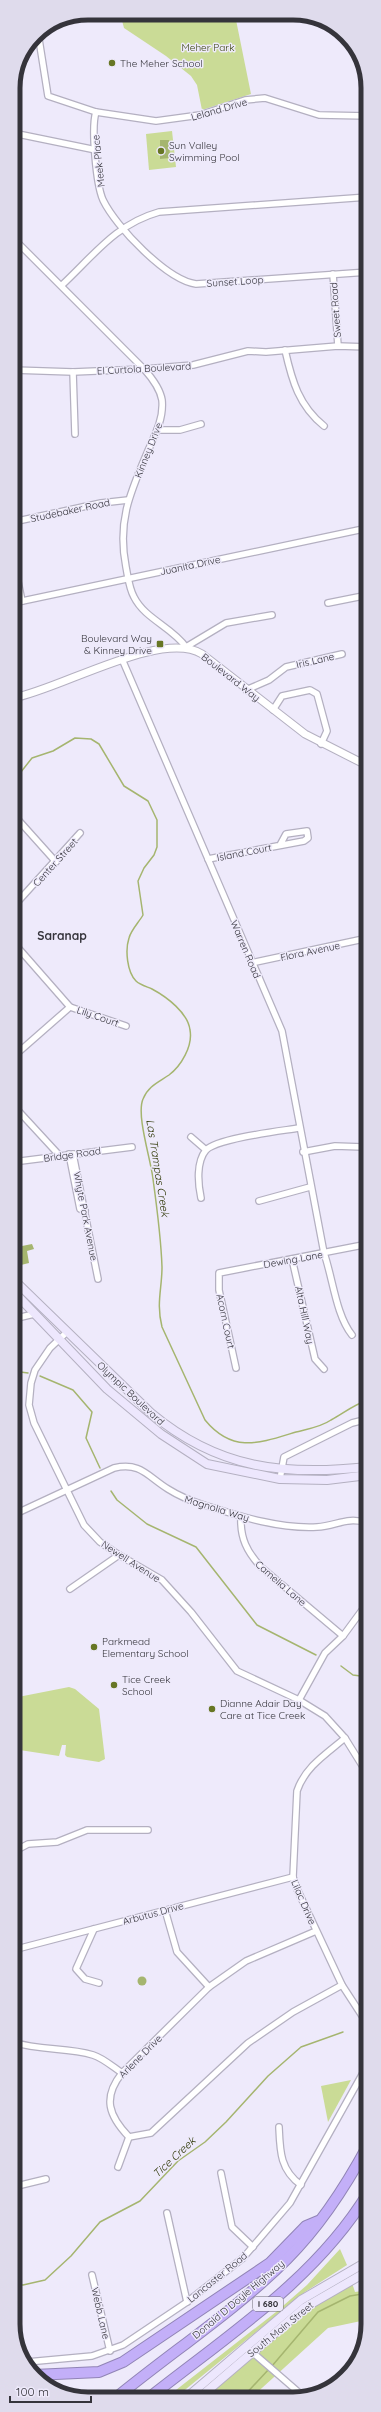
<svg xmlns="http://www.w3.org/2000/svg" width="381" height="2412" font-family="Quicksand,sans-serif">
<rect width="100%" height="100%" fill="#eeeafb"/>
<g fill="#cadb96">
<path d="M 120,13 L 235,15 L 251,94 L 202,110 L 197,85 L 191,76 L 166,56 L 124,28 Z"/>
<path d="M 172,131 L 176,167 L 149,170 L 146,134 Z"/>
<path d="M 69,1687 L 75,1689 L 99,1709 L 105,1759 L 99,1762 L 67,1757 L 65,1755 L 66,1745 L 62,1745 L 59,1756 L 13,1749 L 13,1698 Z"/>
<path d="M 351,2080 L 328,2122 L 321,2086 Z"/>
<path d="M 340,2249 L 347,2265 L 305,2292 L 175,2398 L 167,2397 L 276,2312 L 307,2285 Z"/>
<path d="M 351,2280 L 355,2292 L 368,2290 L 368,2312 L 364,2314 L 361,2321 L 328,2328 L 251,2398 L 199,2398 L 287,2321 Z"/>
</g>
<g fill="#a5b56f">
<path d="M 160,140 L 169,140 L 170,158 L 160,159 Z"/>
<path d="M 32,1244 L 34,1249 L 27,1251 L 29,1263 L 21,1265 L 17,1247 Z"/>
<circle cx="142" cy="1981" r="4.5"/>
</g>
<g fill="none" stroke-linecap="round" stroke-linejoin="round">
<g stroke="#a5b56f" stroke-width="1.5">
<path d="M 13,782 L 32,758 L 53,751 L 75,738 L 91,739 L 99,744 L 124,786 L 148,801 L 157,820 L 157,847 L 154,855 L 144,868 L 138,881 L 143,915 C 139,922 131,930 129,938 C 125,950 127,972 136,981 C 140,985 148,987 152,989 C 167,997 188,1013 190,1030 C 193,1046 181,1066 169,1075 C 159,1082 148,1086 143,1099 C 136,1115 151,1160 153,1179 C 157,1208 161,1237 162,1267 C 162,1289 156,1303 162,1327 L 205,1420 C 233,1454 260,1443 296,1432 C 308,1429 321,1427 331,1420 C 344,1413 353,1405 368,1400"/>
<path d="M 13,1371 L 28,1373"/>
<path d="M 40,1376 L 73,1390 L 92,1412 L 86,1438 L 100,1468"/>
<path d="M 111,1491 L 117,1500 L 147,1524 L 196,1547 L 257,1625 L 316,1655"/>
<path d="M 341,1666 L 353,1675 L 368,1677"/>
<path d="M 13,2284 L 23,2285 L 45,2280 L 71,2256 L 100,2222 L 140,2201 L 178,2161 L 205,2142 L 226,2122 L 268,2076 L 301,2047 L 343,2032"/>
<path d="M 272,2366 L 318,2312 L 350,2296 L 368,2293"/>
<path d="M 242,2398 L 269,2369"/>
</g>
<defs>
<g id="minor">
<path d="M 38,33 L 48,96 L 96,112 L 156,121 L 200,115 L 245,100 L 265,98 L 319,115 L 368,116"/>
<path d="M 96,112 C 91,127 96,184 103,200 C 116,227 167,280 196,284 L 368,272"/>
<path d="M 13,133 L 96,150"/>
<path d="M 13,238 L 144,369 C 152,378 160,388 162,400 C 164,419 154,437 147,453 C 130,493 117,522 126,567 C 128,577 129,588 134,597 C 145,619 172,627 186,647 L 226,623 L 272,615"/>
<path d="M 333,274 L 338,346"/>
<path d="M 62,285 C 94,255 116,224 159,212 L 368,197"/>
<path d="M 285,350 C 292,381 299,406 324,426"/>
<path d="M 13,370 L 73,372 L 144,369 L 193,365 L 248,351 L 266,352 L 338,346 L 368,347"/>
<path d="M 73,372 L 75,434"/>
<path d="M 157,430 L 180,430 L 201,424"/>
<path d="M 13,522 L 101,503 L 128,500"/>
<path d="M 13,557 L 22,601"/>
<path d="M 13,603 L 368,528"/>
<path d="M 328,603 L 368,595"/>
<path d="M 122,659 L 282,1031 L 324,1253 C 333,1279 336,1315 352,1335"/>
<path d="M 246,690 L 269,680 L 286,667 L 342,654"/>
<path d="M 273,710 L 282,696 L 310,690 L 317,694 L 327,731 L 321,744"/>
<path d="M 13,814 L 56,862"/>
<path d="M 208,859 L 304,841 L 308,838 L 307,831 L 286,834 L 280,845"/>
<path d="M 13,907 L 80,833"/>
<path d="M 13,942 L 70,1007 L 126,1026"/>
<path d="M 251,963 L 368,938"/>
<path d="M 13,1057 L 70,1007"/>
<path d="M 13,1105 L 60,1156"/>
<path d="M 191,1137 L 206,1150"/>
<path d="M 303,1152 L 335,1146 L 363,1147"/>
<path d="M 69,1154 L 80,1209 L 85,1211"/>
<path d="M 73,1154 L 98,1279"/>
<path d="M 13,1162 L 132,1147"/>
<path d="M 201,1198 C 198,1184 196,1162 206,1150 C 218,1138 281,1131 299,1128"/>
<path d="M 259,1201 L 310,1187"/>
<path d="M 292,1259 L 315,1359 L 324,1369"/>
<path d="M 13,1319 L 34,1314"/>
<path d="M 67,1332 L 50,1348 L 35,1370 L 31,1383 L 29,1405 L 34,1423 L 84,1525 L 100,1542 L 119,1555 L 162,1580 L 191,1612 L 237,1671 L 299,1700 L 325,1716 L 345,1738 L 368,1775"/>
<path d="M 236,1368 L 219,1290 L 219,1273 L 368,1244"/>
<path d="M 280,1479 L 284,1457 L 352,1423 L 368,1419"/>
<path d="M 13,1515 L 114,1468 C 141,1462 147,1476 168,1489 C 179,1496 191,1501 204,1505 C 239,1516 279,1529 317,1527 C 337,1526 346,1516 368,1523"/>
<path d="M 241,1517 C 240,1538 247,1552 261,1567 L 343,1636"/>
<path d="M 70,1589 L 119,1555"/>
<path d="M 299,1700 L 325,1653 L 343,1636 L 368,1602"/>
<path d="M 345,1738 C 326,1754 305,1767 297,1791 L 293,1877 L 297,1889 L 342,1985 L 368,2025"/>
<path d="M 13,1852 L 28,1844 L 57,1842 L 87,1830 L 148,1830"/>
<path d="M 165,1910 L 177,1952 L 209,1987"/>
<path d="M 94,1929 L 76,1969 L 85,1979 L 99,1983"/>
<path d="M 13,1950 L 293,1877"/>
<path d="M 13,2042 C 40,2051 67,2047 93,2055 C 103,2058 113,2067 122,2073"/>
<path d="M 279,2127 C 280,2151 280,2170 301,2185"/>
<path d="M 129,2137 C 109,2116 102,2098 122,2073 L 209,1987 L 246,1961 L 316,1931"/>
<path d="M 129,2137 L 151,2133 L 248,2043 L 293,2012 L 342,1985"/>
<path d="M 118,2167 L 129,2137"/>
<path d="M 221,2173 L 232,2227 L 253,2247"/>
<path d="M 13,2187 L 46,2179"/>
<path d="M 167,2213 L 187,2302"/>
<path d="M 92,2275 L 110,2351"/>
<path d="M 251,2351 L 303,2396"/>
<path d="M 27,2362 L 92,2356 L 123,2345 L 187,2302 L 243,2258 L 290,2203 L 368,2064"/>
</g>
<path id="tertiary" d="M 13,698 C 59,690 161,629 202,654 L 305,734 L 368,766"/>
<g id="secondary">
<path d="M 13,1279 L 151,1413 C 218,1469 284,1476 368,1467"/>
<path d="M 13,1291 L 107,1389 L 161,1434 L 207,1464 L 280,1479 L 327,1480 L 368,1475"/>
<path d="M 186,2398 L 301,2300 L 368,2261"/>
<path d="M 199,2398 L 304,2308 L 368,2271"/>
</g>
<g id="motorway">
<path d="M 34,2375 L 99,2372 L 123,2362 L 270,2263 L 306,2226 L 318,2221"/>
<path d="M 117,2397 C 173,2351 236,2310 287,2259 C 320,2226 346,2186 368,2145"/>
<path d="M 150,2397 C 227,2336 316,2279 368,2193"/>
</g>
</defs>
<use href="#minor" stroke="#b4b0c1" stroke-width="8"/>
<use href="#tertiary" stroke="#b4b0c1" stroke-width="9"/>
<use href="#secondary" stroke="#b4b0c1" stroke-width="10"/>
<use href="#motorway" stroke="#9184b6" stroke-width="12"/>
<use href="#minor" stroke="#fff" stroke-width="5.5"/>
<use href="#tertiary" stroke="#fff" stroke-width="7"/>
<use href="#secondary" stroke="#ede7fd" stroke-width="8"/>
<use href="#motorway" stroke="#c3aff8" stroke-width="10"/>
</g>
<g fill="#677624" stroke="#eeeafb" stroke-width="1.5">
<circle cx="112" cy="63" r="4"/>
<circle cx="161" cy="151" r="4"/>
<rect x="156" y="640" width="8" height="8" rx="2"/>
<circle cx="94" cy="1647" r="4"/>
<circle cx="114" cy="1685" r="4"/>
<circle cx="212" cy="1709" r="4"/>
</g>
<g text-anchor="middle" stroke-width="3" stroke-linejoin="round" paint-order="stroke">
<rect fill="#eeeafb" stroke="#6c6b75" stroke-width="1" x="253" y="2297" width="30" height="14" rx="3"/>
<g font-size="9" font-weight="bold" fill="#35343b">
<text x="268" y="2307">I 680</text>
</g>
<g font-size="10" fill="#364009" stroke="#eeeafb">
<text x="208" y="51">Meher Park</text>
</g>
<g font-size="10" fill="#35343b" stroke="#eeeafb" text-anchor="start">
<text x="120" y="67">The Meher School</text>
<text x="169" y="149">Sun Valley<tspan x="169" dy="12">Swimming Pool</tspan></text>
<text x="152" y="642" text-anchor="end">Boulevard Way<tspan x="152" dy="12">&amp; Kinney Drive</tspan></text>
<text x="102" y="1645">Parkmead<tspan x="102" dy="12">Elementary School</tspan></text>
<text x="122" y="1683">Tice Creek<tspan x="122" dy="12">School</tspan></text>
<text x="220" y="1707">Dianne Adair Day<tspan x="220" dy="12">Care at Tice Creek</tspan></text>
</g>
<g font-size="10" fill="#35343b" stroke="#eeeafb">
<text transform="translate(219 109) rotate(-16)" y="4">Leland Drive</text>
<text transform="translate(98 161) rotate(-96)" y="4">Meek Place</text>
<text transform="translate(235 281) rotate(-4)" y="4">Sunset Loop</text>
<text transform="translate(335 310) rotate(-94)" y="4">Sweet Road</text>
<text transform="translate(144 368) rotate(-3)" y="4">El Curtola Boulevard</text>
<text transform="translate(148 450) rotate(-68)" y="4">Kinney Drive</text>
<text transform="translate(70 510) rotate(-12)" y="4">Studebaker Road</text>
<text transform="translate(190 565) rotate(-12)" y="4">Juanita Drive</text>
<text transform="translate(315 660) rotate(-13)" y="4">Iris Lane</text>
<text transform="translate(231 677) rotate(38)" y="4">Boulevard Way</text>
<text transform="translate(244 852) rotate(-11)" y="4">Island Court</text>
<text transform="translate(55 862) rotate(-48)" y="4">Center Street</text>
<text transform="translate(246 949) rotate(67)" y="4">Warren Road</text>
<text transform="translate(310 951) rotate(-12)" y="4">Flora Avenue</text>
<text transform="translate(98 1016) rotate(19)" y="4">Lily Court</text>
<text transform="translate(72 1154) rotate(-8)" y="4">Bridge Road</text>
<text transform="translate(86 1216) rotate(79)" y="4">Whyte Park Avenue</text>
<text transform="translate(293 1259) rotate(-10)" y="4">Dewing Lane</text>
<text transform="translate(305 1315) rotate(78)" y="4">Alta Hill Way</text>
<text transform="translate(226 1321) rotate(78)" y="4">Acorn Court</text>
<text transform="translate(131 1393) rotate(43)" y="4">Olympic Boulevard</text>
<text transform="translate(217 1508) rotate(17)" y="4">Magnolia Way</text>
<text transform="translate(131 1561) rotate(33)" y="4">Newell Avenue</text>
<text transform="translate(281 1583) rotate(41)" y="4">Camelia Lane</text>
<text transform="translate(304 1902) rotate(67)" y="4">Lilac Drive</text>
<text transform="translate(153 1913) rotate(-15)" y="4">Arbutus Drive</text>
<text transform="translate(140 2056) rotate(-45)" y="4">Arlene Drive</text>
<text transform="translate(217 2277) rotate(-39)" y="4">Lancaster Road</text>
<text transform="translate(238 2299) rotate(-40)" y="4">Donald D Doyle Highway</text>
<text transform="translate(101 2313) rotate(77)" y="4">Webb Lane</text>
<text transform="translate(280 2329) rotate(-39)" y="4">South Main Street</text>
</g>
<g font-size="11" font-style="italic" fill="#2b3400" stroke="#eeeafb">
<text transform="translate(158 1168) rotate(81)" y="4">Las Trampas Creek</text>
<text transform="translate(174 2157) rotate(-43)" y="4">Tice Creek</text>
</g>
<g font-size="12" font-weight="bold" fill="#35343b" stroke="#eeeafb">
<text x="62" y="940">Saranap</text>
</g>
</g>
<path d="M0 0H381V2412H0ZM88 20H293A68 68 0 0 1 361 88V2324A68 68 0 0 1 293 2392H88A68 68 0 0 1 20 2324V88A68 68 0 0 1 88 20Z" fill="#dfdbec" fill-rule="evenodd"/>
<path fill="none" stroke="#35343b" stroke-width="5" d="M88 20H293A68 68 0 0 1 361 88V2324A68 68 0 0 1 293 2392H88A68 68 0 0 1 20 2324V88A68 68 0 0 1 88 20Z"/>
<path d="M10 2396v6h81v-6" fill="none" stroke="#35343b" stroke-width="2"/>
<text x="16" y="2396" font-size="12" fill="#35343b" stroke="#eeeafb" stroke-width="3" paint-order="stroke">100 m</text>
</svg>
